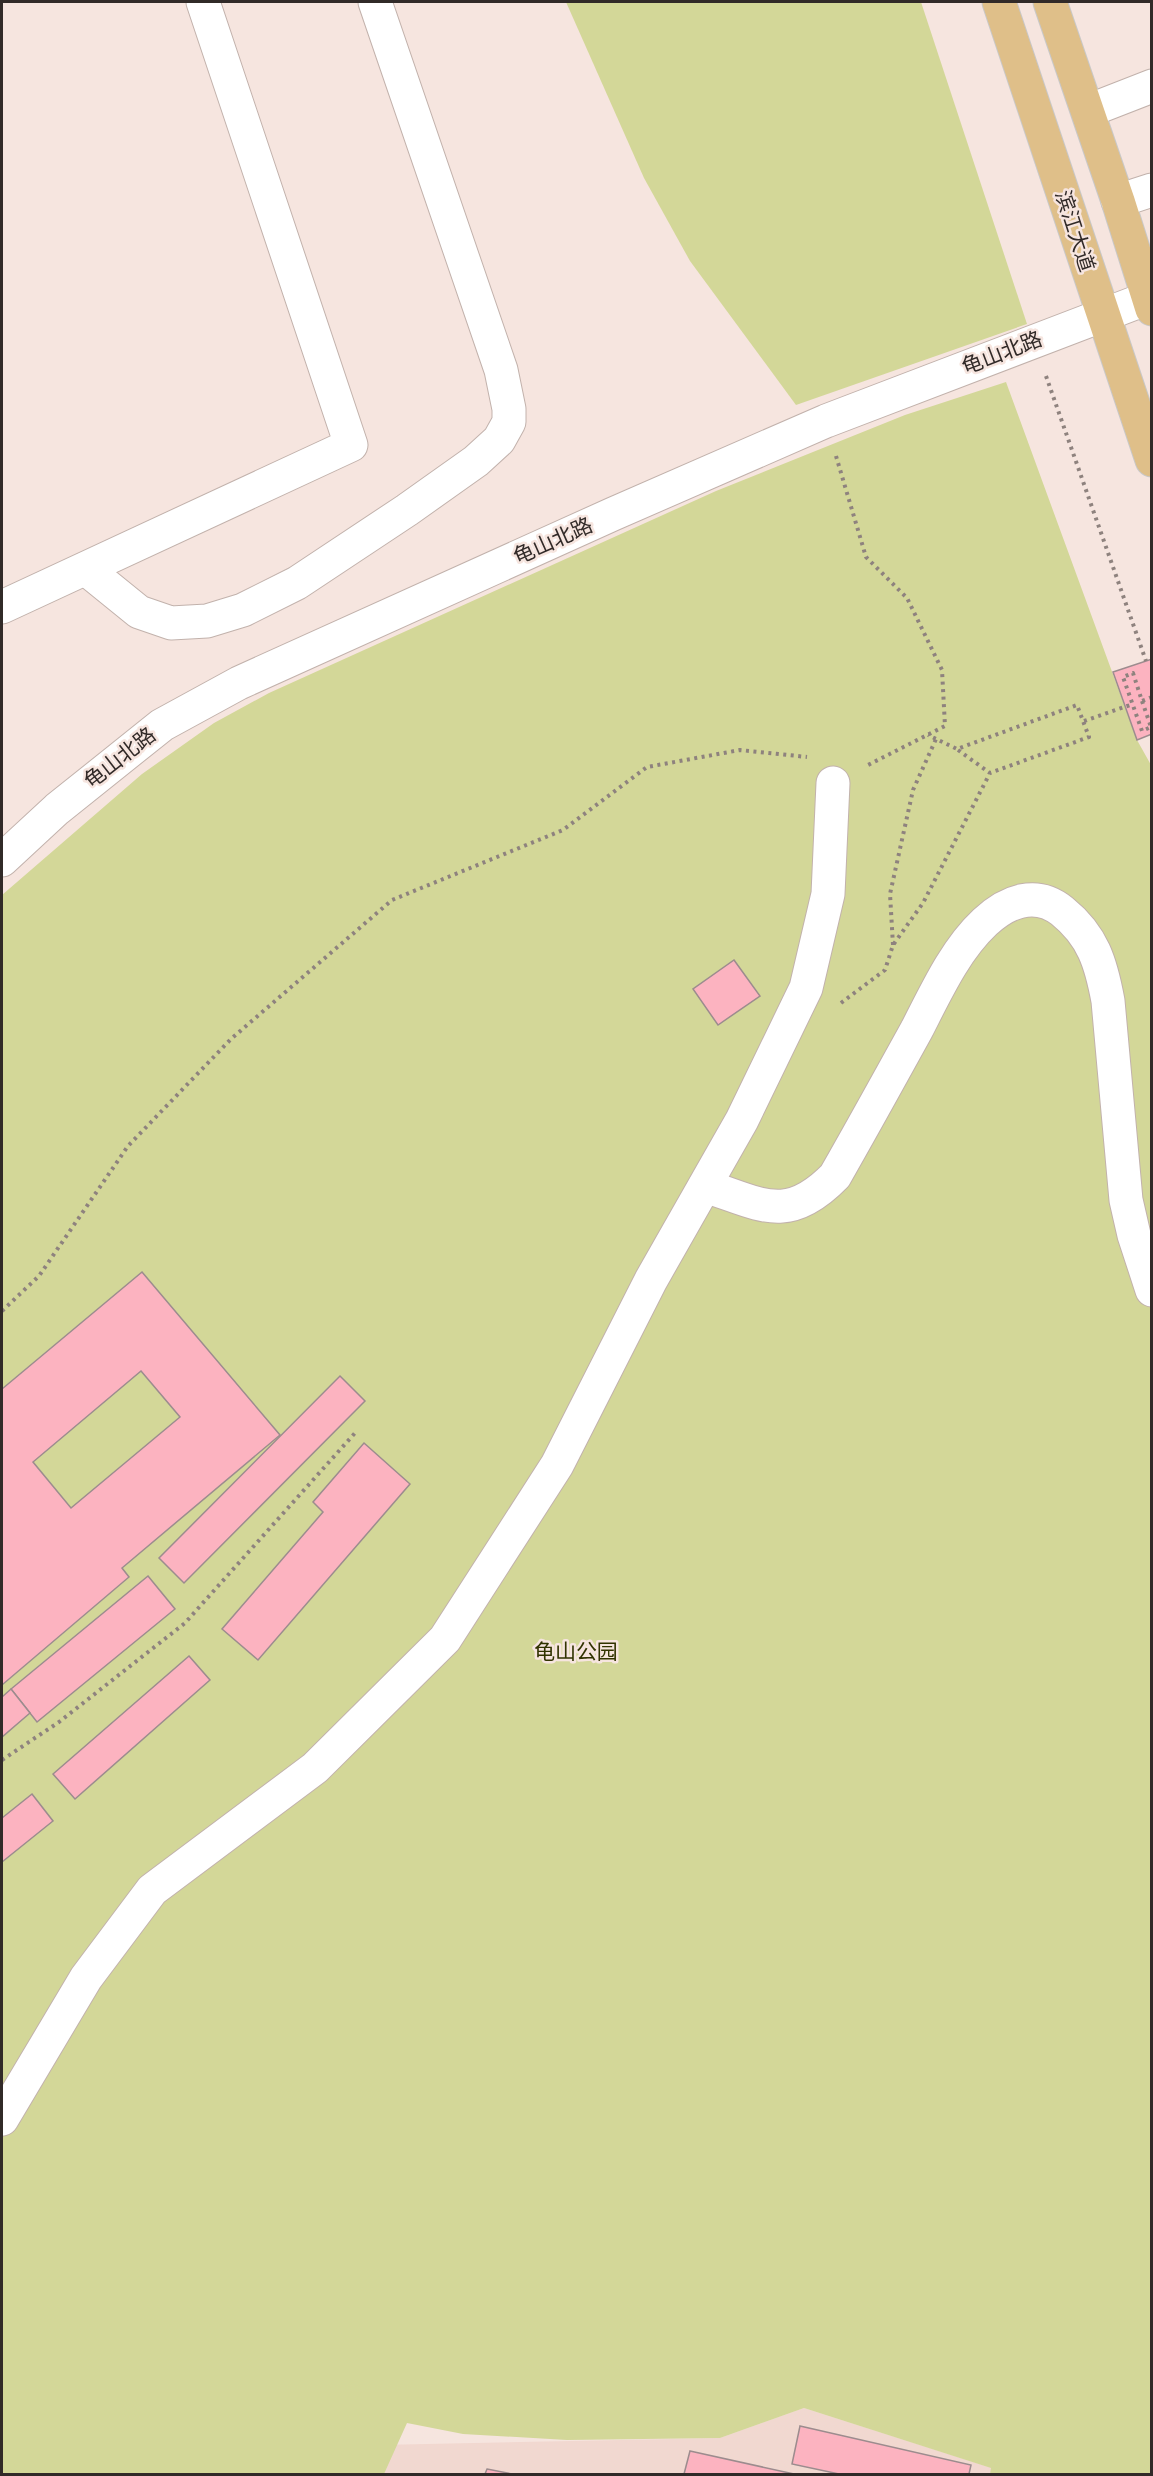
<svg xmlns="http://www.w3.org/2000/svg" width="1153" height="2476" font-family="Figtree,'Noto Sans SC',sans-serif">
<rect width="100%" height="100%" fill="#f6e5df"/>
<path fill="#f1d8d0" d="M 804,2408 L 992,2468 L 990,2474 L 280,2474 L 331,2446 L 720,2438 Z"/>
<g fill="#d3d798">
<path d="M 566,2 L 921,2 L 1027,324 L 796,405 L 690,261 L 644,178 Z"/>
<path d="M 1006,382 L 1137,740 L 1151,765 L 1151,2474 L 990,2474 L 991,2468 L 804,2408 L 720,2438 L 567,2440 L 463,2434 L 407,2423 L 384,2474 L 2,2474 L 2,895 L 142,774 L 214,723 L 269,693 L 716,491 L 905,415 Z"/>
</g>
<g fill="#fcb3c0" stroke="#9c8c8e" stroke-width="1.5" fill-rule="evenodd">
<path d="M 1152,659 L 1152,734 L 1137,740 L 1113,672 Z"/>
<path d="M 734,960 L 760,996 L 718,1025 L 693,989 Z"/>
<path d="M 142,1272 L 280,1435 L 122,1568 L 129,1577 L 2,1685 L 2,1389 ZM 141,1371 L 180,1417 L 71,1508 L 33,1462 Z"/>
<path d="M 340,1376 L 365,1401 L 184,1583 L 159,1558 Z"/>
<path d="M 364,1443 L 410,1484 L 258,1660 L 222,1629 L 323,1512 L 313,1502 Z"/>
<path d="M 148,1576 L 175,1609 L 37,1722 L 11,1689 Z"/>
<path d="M 189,1656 L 210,1680 L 75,1799 L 53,1774 Z"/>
<path d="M 11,1689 L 30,1713 L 2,1737 L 2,1697 Z"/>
<path d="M 32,1794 L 53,1821 L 2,1862 L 2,1818 Z"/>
<path d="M 800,2426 L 971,2465 L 969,2474 L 839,2474 L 792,2464 Z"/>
<path d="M 690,2451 L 794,2474 L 684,2474 Z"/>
<path d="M 487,2469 L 512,2474 L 485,2474 Z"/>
</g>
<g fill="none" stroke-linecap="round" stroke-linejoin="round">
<defs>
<g id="minor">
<path d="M 1088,111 L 1152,86"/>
<path d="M 1118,201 L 1152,190"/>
<path d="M 86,569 L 139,612 L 171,623 L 207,621 L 243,610 L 297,583 L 407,510 L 476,461 L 499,440 L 509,422 L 509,409 L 501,370 L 375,2"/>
<path d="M 2,607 L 351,445 L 203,2"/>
<path d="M 2,860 L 57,809 L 162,725 L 239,683 L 613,514 L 826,421 L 1148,298"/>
<path d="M 705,1186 C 761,1204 787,1225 835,1176 C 863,1127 890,1078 917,1029 C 936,992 955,950 985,922 C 1008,901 1036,890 1062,911 C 1093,936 1101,963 1108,1001 L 1126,1200 L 1134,1235 L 1152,1290"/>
<path d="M 2,2119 L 86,1978 L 152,1890 L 315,1768 L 445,1639 L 557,1465 L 651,1280 L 742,1120 L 806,988 L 828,894 L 833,783"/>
</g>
<g id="major">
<path d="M 999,2 L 1152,460"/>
<path d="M 1050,2 L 1118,201 L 1152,309"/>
</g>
</defs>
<use href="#minor" stroke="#c2b2ac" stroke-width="35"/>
<use href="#major" stroke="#c9c8c7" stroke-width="35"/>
<g stroke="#8e827e" stroke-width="4" stroke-dasharray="3 4.5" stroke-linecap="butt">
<path d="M 1046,376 L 1146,661"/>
<path d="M 836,456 L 866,557 L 907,598 L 942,670 L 945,726 L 866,766"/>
<path d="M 1142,701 L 1151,727 L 1142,731 L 1123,677 L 1133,673 L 1142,701 L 1152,697"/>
<path d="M 1084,721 L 1133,704"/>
<path d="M 958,750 L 990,773"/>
<path d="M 893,945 L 890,894 L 913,790 L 936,739"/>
<path d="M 841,1003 L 885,970 L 893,945 L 923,903 L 990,773 L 1089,737 L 1077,705 L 957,749 L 928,735"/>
<path d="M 2,1311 L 39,1276 L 128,1146 L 231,1039 L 392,900 L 563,830 L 647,767 L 740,750 L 807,757"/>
<path d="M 2,1760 L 59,1722 L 185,1623 L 355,1433"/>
</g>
<use href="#minor" stroke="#fff" stroke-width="33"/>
<use href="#major" stroke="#dfbf89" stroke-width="33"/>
</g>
<g text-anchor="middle" stroke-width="5" stroke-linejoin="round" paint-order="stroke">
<g font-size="21" fill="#312a28" stroke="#f6e5df">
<text transform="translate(1075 231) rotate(72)" y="7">滨江大道</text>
<text transform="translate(1002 353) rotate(-21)" y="7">龟山北路</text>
<text transform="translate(553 541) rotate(-24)" y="7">龟山北路</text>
<text transform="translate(120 758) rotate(-38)" y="7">龟山北路</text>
</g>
<g font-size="21" fill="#313300" stroke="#f6e5df">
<text x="576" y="1659">龟山公园</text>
</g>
</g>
<rect width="1153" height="2476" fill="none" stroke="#312a28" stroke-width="6"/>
</svg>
